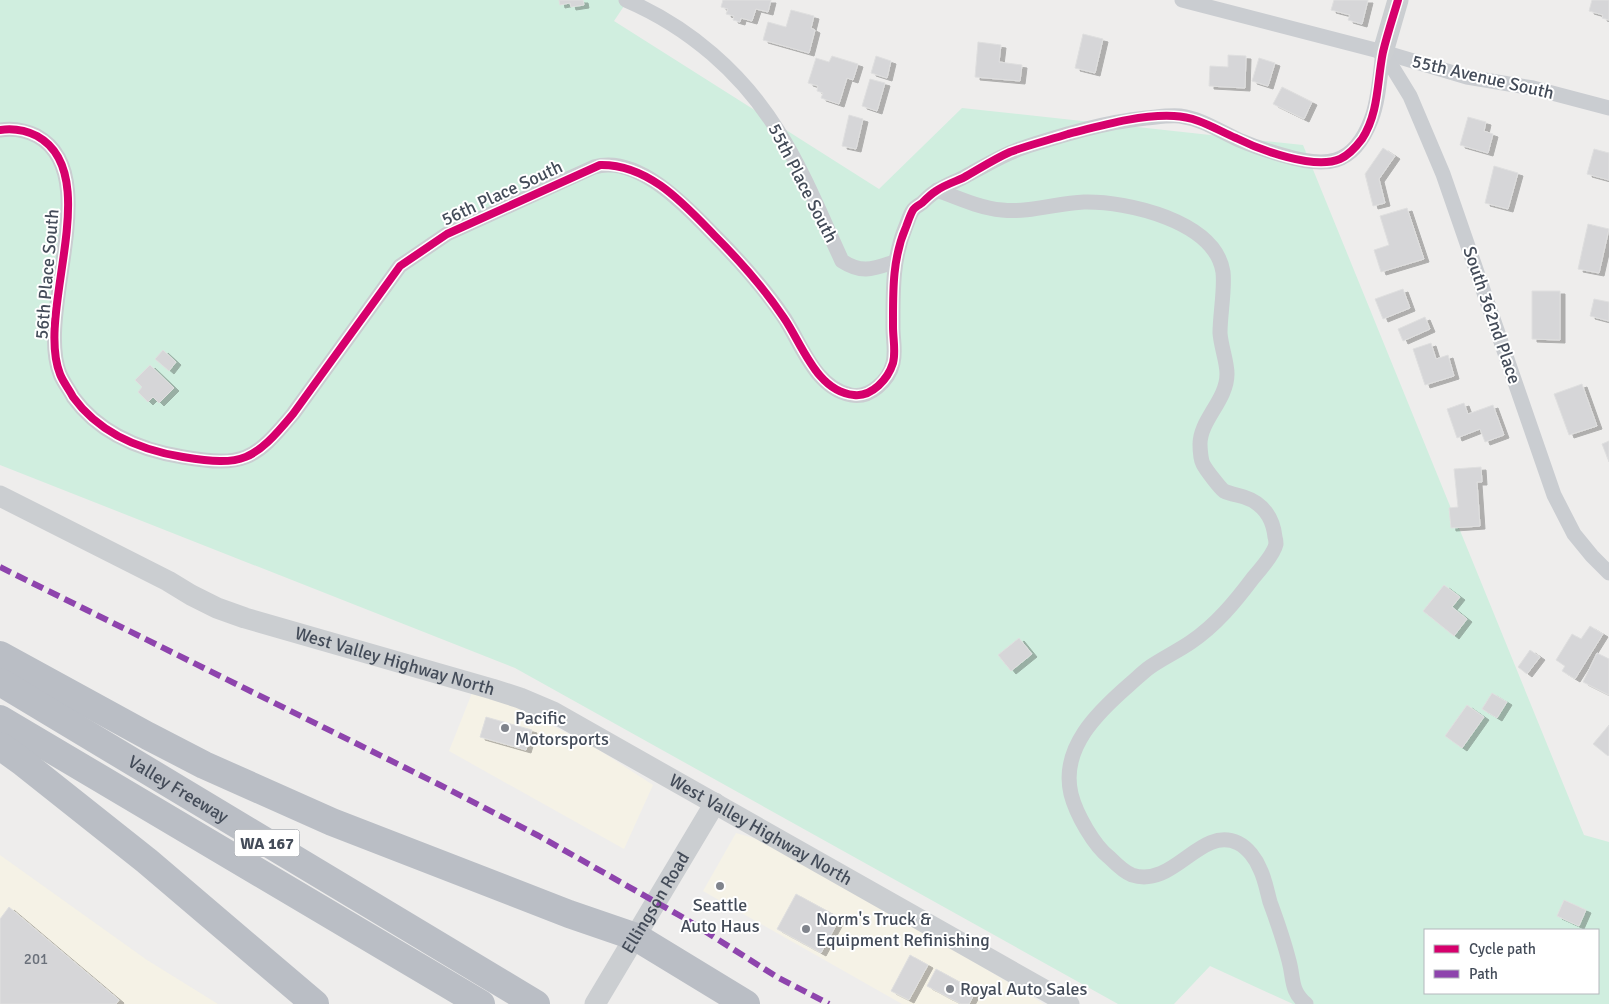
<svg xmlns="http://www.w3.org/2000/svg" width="1609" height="1004" font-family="Signika,sans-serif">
<defs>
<filter id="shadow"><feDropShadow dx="5" dy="3" stdDeviation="0" flood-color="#0004"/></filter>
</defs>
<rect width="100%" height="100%" fill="#eeedec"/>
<g fill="#f5f2e6">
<path d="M 472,693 L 512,705 L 596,748 L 653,785 L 624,849 L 449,751 Z"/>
<path d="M 736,833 L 761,840 L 881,906 L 1044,1004 L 902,1004 L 703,891 Z"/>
<path d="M 0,855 L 147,960 L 218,1004 L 0,1004 Z"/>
</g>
<path fill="#d0eedf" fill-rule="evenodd" d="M 0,0 L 628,0 L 614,21 L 879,189 L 962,108 L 1303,145 L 1584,835 L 1609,842 L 1609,1004 L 1293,1004 L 1210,966 L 1174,1004 L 1118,1004 L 515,668 L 0,465 ZM 1425,930 L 1598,930 L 1598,993 L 1425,993 Z"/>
<g fill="#d6d6d8" stroke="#dfdfdf" filter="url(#shadow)">
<path d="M 559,0 L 583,0 L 584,5 L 571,7 L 570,3 L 560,5 Z"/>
<path d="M 723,0 L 771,0 L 768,12 L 756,9 L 752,21 L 741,18 L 740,22 L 733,20 L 734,16 L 726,14 L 728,9 L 721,7 Z"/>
<path d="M 1334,0 L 1368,0 L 1362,24 L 1348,20 L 1350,15 L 1331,10 Z"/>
<path d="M 1592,0 L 1609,0 L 1609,20 L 1602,18 L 1603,15 L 1589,11 Z"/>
<path d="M 791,10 L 814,16 L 811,28 L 815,30 L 809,53 L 763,40 L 768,22 L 786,27 Z"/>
<path d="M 1083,34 L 1103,39 L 1095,73 L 1075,68 Z"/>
<path d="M 978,42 L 1001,45 L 999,62 L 1022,65 L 1020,81 L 975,77 Z"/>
<path d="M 1228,55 L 1246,56 L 1245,88 L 1209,86 L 1210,66 L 1228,67 Z"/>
<path d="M 832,56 L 858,64 L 853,80 L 847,78 L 839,104 L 821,98 L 823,93 L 817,91 L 818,86 L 808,83 L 816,58 L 829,62 Z"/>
<path d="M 876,56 L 891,61 L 887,78 L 871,73 Z"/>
<path d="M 1259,58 L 1275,63 L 1268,86 L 1252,81 Z"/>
<path d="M 870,79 L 885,83 L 877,111 L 862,106 Z"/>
<path d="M 1282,87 L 1312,102 L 1304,119 L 1273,104 Z"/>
<path d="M 849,115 L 863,119 L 856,149 L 842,146 Z"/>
<path d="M 1468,117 L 1486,122 L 1484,131 L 1493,134 L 1488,153 L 1460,145 Z"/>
<path d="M 1383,148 L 1395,156 L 1379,179 L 1385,203 L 1373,206 L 1365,174 Z"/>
<path d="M 1594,149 L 1609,153 L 1609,180 L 1587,174 Z"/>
<path d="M 1494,166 L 1518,173 L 1508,209 L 1485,203 Z"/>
<path d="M 1407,208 L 1424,259 L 1381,272 L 1374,250 L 1389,245 L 1380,216 Z"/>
<path d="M 1588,224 L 1609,229 L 1599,273 L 1578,269 Z"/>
<path d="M 1403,289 L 1410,308 L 1383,319 L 1375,299 Z"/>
<path d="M 1532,291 L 1560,291 L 1560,340 L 1532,339 Z"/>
<path d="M 1594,299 L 1609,302 L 1609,321 L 1590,316 Z"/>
<path d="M 1425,317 L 1430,329 L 1403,341 L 1398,329 Z"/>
<path d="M 1431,343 L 1436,359 L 1448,355 L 1454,376 L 1425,385 L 1413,349 Z"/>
<path d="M 163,350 L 176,362 L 169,371 L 155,359 Z"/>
<path d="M 150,365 L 174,388 L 159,403 L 153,397 L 148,402 L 138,392 L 142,387 L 135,380 Z"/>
<path d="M 1582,384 L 1597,426 L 1569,435 L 1554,394 Z"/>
<path d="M 1464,403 L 1468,414 L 1493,405 L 1504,435 L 1485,442 L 1480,429 L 1457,438 L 1447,409 Z"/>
<path d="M 1609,441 L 1609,462 L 1602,444 Z"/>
<path d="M 1481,467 L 1482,482 L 1477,482 L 1480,526 L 1451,528 L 1449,508 L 1458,507 L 1454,469 Z"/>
<path d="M 1444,585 L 1460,597 L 1452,607 L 1467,619 L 1454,636 L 1423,611 Z"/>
<path d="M 1590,626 L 1603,634 L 1575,679 L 1562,671 L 1565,666 L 1556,660 L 1572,634 L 1581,639 Z"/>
<path d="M 1019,638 L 1032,654 L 1011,671 L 998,655 Z"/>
<path d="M 1530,650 L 1540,657 L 1527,674 L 1518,667 Z"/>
<path d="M 1597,653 L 1609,659 L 1609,695 L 1583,682 Z"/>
<path d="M 1492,693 L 1507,702 L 1497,718 L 1482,709 Z"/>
<path d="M 1467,705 L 1484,717 L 1462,748 L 1445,736 Z"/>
<path d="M 486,717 L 532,730 L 526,750 L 480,737 Z"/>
<path d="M 1609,725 L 1609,755 L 1608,756 L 1593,744 Z"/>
<path d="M 796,894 L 840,918 L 821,953 L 777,929 Z"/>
<path d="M 1564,900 L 1586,910 L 1579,926 L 1557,916 Z"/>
<path d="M 9,907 L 119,1000 L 116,1004 L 0,1004 L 0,919 Z"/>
<path d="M 910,955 L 928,965 L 909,1000 L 891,991 Z"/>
<path d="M 936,969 L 976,991 L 969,1004 L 961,1004 L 927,986 Z"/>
</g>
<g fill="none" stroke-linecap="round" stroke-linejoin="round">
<g stroke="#cacdd1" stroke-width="15">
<path d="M 626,0 C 689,27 742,73 778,131 C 804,172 822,218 842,261 C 862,274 873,269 894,262"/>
<path d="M 1182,0 L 1383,52 L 1467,77 L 1533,88 L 1609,108"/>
<path d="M 1383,52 L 1410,96 L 1443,174 L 1554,495 L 1574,534 L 1592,556 L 1609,573"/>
<path d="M 0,130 C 13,128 25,130 37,136 C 106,174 35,312 60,374 C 63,382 69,389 73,397 C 99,433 140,450 183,457 C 243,467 254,461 293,414 L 400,266 L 447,234 L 594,167 C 638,154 687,207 714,235 C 740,261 765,289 785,319 C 802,346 816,388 851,395 C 870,399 889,380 893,363 C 896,351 893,340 893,328 C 893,293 892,259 906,226 C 908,221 910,214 913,210 C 915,207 919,205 922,203 C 927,198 933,192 940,189 C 948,184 957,181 966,176 C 988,164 1004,154 1028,146 C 1066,134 1106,122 1146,118 C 1157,117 1169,115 1180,116 C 1202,119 1219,131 1239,140 C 1253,146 1268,151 1282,155 C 1325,168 1353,167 1371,120 C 1379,100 1380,74 1383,52"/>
<path d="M 937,190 C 958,198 980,208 1002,210 C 1030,213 1057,203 1084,202 C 1127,201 1215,221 1223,272 C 1225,289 1220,315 1220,333 C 1221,347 1227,361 1227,374 C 1227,400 1200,420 1200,444 C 1200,449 1201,460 1203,464 C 1206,470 1220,488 1224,491 C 1230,494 1238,495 1244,497 C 1263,503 1273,518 1275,537 C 1276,540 1276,542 1276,544 C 1274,554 1260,570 1253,578 C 1235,602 1216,625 1191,642 C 1178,651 1163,658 1150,667 C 1143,672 1136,679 1129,685 C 1098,712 1060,748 1071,794 C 1076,814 1094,846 1110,858 C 1116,864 1124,872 1132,875 C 1174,889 1200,825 1238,843 C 1248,848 1256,859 1260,869 C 1265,879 1267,891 1270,902 C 1277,921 1284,941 1289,961 C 1294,979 1290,990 1306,1004"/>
</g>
<g stroke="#cbced1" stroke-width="21">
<path d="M 1383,52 L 1398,0"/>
<path id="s1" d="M 0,496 L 168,581 L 191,595 L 217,608 L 245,618 L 492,689 L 520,698 L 553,712 L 1069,1004"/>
<path id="s2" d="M 595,1004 L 715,803"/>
</g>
<g stroke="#babec5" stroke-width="28">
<path d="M 0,655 L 148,736 L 204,765 L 332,822 L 569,914 L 636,937 L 746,1004"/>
<path id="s3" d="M 0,682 L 536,1004"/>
<path d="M 0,719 L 481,1004"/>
<path d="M 0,746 L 21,761 L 147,861 L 315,1004"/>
</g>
<path stroke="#8e44ad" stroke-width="6" stroke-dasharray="12 6" stroke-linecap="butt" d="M 0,567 L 440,785 L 539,836 L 684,918 L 777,977 L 829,1004"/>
<defs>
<path id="cycleway" d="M 0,130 C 13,128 25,130 37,136 C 106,174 35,312 60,374 C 63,382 69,389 73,397 C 99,433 140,450 183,457 C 243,467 254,461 293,414 L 400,266 L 447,234 L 600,165 C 648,164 683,203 714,235 C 740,261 764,288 784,318 C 802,344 817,392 854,395 C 872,397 888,379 893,363 C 896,352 893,339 893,327 C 893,293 892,259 906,227 C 908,222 910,215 913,210 C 915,207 919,205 922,203 C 926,199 931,194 936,191 C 944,185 954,182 963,178 C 979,169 994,159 1010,152 C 1029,145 1049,140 1068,134 C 1100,126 1141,114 1174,116 C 1198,117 1215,129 1236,138 C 1260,150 1314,170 1340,159 C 1349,155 1356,147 1362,139 C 1379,113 1377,81 1383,52 C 1387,35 1393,17 1398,0"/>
</defs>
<use href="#cycleway" stroke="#fff" stroke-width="11"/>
<use href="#cycleway" stroke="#d6006c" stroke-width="8"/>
</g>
<g fill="#80848c" stroke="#fff" stroke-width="2">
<circle cx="505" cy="728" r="5"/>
<circle cx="720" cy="886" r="5"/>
<circle cx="806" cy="929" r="5"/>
<circle cx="950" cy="989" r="5"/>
</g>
<g text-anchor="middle" stroke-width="4" stroke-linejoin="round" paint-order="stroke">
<g font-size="15" fill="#6a707a">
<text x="36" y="964">201</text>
</g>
<rect fill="#fff" stroke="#7c828b" stroke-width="1" x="234.5" y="829.5" width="65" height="27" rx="4"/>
<g font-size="16" font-weight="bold" fill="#444c59">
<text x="267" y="849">WA 167</text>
</g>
<g font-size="18" fill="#444c59" stroke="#fff">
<text transform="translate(1483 77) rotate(13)" y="6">55th Avenue South</text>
<text transform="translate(803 183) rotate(63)" y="6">55th Place South</text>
<text transform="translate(502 193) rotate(-25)" y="6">56th Place South</text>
<text transform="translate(47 274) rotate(-85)" y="6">56th Place South</text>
<text transform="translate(1492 315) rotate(71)" y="6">South 362nd Place</text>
<text dy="6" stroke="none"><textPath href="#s1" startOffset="430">West Valley Highway North</textPath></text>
<text dy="6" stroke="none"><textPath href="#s3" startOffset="208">Valley Freeway</textPath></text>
<text dy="6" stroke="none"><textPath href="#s1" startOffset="835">West Valley Highway North</textPath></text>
<text dy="6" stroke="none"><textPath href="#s2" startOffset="118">Ellingson Road</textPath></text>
</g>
<g font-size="18" fill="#444c59" stroke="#fff" text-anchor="start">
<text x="515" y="724">Pacific<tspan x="515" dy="21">Motorsports</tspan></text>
<text x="720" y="911" text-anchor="middle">Seattle<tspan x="720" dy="21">Auto Haus</tspan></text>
<text x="816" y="925">Norm's Truck &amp;<tspan x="816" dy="21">Equipment Refinishing</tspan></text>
<text x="960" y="995">Royal Auto Sales</text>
</g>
</g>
<rect x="1424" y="929" width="175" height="65" fill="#ffffff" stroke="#b4b7bd"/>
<rect x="1434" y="945" width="25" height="8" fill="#d6006c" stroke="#b4b7bd"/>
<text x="1469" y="954" font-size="15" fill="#444c59">Cycle path</text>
<rect x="1434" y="970" width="25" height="8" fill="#8e44ad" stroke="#b4b7bd"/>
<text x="1469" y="979" font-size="15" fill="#444c59">Path</text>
</svg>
